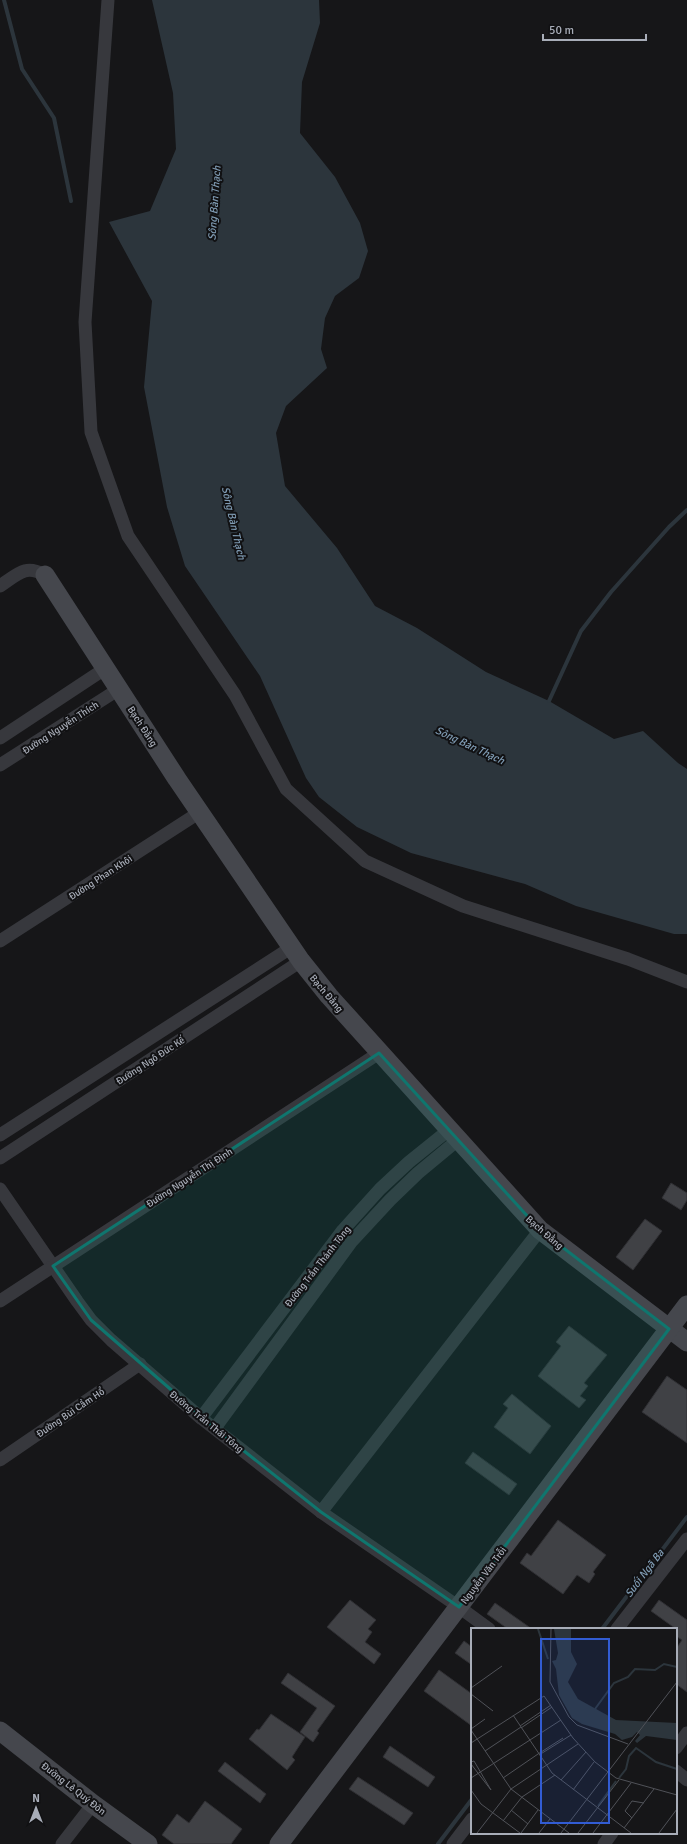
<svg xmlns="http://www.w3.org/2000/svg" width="687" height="1844" font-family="Signika,sans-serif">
<rect width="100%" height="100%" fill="#161618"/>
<path fill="#2c353c" d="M 152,0 L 319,0 L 320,23 L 302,82 L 300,133 L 335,177 L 360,223 L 368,251 L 359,278 L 335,296 L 325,318 L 321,349 L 327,368 L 286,406 L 276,433 L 285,486 L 337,548 L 375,606 L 417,628 L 486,672 L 549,701 L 614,739 L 643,731 L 678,763 L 687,769 L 687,934 L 674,934 L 576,906 L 525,884 L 411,853 L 357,827 L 319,797 L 306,778 L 260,676 L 185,566 L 167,507 L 144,387 L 152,301 L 109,222 L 150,211 L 176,149 L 173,93 Z"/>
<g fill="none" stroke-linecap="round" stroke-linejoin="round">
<g stroke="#2c353c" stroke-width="4">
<path d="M 4,0 L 22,69 L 54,118 L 71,201"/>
<path d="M 549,701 L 581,631 L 611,592 L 669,527 L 687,510"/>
<path d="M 602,1629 L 687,1517"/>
<path d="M 438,1844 L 472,1799"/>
</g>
</g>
<g fill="#404145" stroke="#303034">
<path d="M 671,1183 L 687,1193 L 687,1200 L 681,1210 L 662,1198 Z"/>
<path d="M 645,1219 L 662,1231 L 633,1270 L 616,1257 Z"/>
<path d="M 569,1326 L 607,1355 L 584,1383 L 588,1386 L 580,1396 L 586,1400 L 579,1408 L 538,1376 L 561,1346 L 556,1342 Z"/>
<path d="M 667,1376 L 687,1390 L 687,1443 L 642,1412 Z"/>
<path d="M 512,1394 L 551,1426 L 530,1454 L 494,1427 L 508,1408 L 503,1404 Z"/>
<path d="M 473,1452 L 517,1484 L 509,1495 L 465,1463 Z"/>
<path d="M 558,1520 L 606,1555 L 593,1572 L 595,1574 L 589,1583 L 577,1575 L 563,1594 L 520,1563 L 527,1553 L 531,1556 Z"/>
<path d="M 350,1600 L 376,1620 L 368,1629 L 372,1632 L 365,1642 L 381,1654 L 374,1664 L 327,1627 Z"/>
<path d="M 659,1600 L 687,1620 L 687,1692 L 676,1684 L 676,1649 L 682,1640 L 676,1636 L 676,1629 L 651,1611 Z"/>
<path d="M 495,1603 L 532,1629 L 508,1629 L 487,1614 Z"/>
<path d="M 464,1641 L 472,1647 L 472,1665 L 455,1653 Z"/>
<path d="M 439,1670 L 472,1694 L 472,1726 L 424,1691 Z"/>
<path d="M 288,1673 L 335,1706 L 317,1731 L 319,1733 L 313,1742 L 300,1732 L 317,1708 L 281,1683 Z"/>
<path d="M 271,1714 L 305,1737 L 292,1757 L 295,1760 L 287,1770 L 249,1739 L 257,1729 L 259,1730 Z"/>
<path d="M 390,1746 L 435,1777 L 428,1787 L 383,1757 Z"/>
<path d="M 225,1762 L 266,1794 L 260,1803 L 218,1771 Z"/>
<path d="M 358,1777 L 413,1813 L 404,1825 L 349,1789 Z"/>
<path d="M 205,1801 L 242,1829 L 231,1844 L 174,1844 L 162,1835 L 177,1814 L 189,1823 Z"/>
</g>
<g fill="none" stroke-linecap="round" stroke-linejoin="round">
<g stroke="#37383d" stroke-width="13">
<path d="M 108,0 L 85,322 L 91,432 L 128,536 L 235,695 L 286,789 L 365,861 L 463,906 L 628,959 L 687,982"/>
<path d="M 0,586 C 18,574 25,564 45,575"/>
<path d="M 0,738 L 106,668"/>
<path d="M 0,765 L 119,689"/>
<path d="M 0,941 L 200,812"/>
<path d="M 0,1135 L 292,947"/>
<path d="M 0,1158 L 301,961"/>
<path d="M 0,1189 L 77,1301 L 91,1320 L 111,1340 L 201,1418 L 321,1512 L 459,1607 L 489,1629"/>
<path d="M 0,1301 L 379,1053"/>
<path d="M 201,1418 L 343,1230 L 380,1189 L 409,1162 L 450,1129"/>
<path d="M 215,1428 L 352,1241 L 390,1200 L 418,1173 L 459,1139"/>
<path d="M 0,1460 L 140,1364"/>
<path d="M 321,1512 L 540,1230"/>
<path d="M 617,1629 L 687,1539"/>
<path d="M 676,1748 L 687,1733"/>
<path d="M 676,1771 L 687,1780"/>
<path d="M 62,1844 L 93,1804"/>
<path d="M 453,1844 L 472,1819"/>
<path d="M 604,1844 L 612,1833"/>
</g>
<g stroke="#45474d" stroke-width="19">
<path d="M 45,575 L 177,779 L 301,961 L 329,996 L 540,1230 L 687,1342"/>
<path d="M 0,1731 L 93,1804 L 148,1844"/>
<path d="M 279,1844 L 687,1305"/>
</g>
</g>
<path fill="#0f766e" fill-opacity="0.2" stroke="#0f766e" stroke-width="3" stroke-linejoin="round" d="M 379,1053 L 540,1230 L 669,1329 L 459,1607 L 321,1512 L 215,1428 L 91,1320 L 53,1266 Z"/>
<g text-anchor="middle" stroke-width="4" stroke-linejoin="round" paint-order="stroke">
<g font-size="10" fill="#a8adb8" stroke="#111113">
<text transform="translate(143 726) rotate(57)" y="4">Bạch Đằng</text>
<text transform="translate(60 727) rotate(-33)" y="4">Đường Nguyễn Thích</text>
<text transform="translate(100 877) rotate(-33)" y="4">Đường Phan Khôi</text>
<text transform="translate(327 993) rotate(50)" y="4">Bạch Đằng</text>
<text transform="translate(150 1060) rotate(-33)" y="4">Đường Ngô Đức Kế</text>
<text transform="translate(189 1177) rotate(-33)" y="4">Đường Nguyễn Thị Định</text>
<text transform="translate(545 1232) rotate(41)" y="4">Bạch Đằng</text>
<text transform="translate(317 1266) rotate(-52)" y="4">Đường Trần Thánh Tông</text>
<text transform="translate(70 1412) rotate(-34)" y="4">Đường Bùi Cầm Hổ</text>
<text transform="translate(207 1421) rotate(39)" y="4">Đường Trần Thái Tông</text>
<text transform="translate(483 1575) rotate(-53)" y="4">Nguyễn Văn Trỗi</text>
<text transform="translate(74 1788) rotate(38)" y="4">Đường Lê Quý Đôn</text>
</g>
<g font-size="11" font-style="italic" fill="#7f9bb3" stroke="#111113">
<text transform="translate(214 203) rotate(-86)" y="4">Sông Bàn Thạch</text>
<text transform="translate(234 523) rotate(77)" y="4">Sông Bàn Thạch</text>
<text transform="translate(470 745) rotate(25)" y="4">Sông Bàn Thạch</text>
<text transform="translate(644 1573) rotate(-53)" y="4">Suối Ngã Ba</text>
</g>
</g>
<g transform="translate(471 1628)">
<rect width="206" height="206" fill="#161618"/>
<path d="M 83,1 L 100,1 L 100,24 L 106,36 L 97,54 L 107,71 L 145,92 L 206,95 L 206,112 L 175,108 L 166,115 L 164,113 L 169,107 L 166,104 L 161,109 L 151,112 L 144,106 L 111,96 L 101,90 L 88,67 L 85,41 L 81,33 L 85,32 L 87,25 Z" fill="#2c353c"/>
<path fill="none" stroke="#2c353c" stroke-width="2" d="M 67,1 L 77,31M 124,81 L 143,55 L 157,49 L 164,41 L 184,42 L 193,36 L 206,39M 148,150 L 155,141 L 158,128 L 165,120 L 185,134 L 206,141M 127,178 L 145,153"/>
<path fill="none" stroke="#505258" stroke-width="1" d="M 80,1 L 79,54 L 98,89 L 106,97 L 157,116M 0,60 L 31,38M 0,66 L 22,83M 42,87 L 81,145 L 160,205M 49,98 L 80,77M 50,100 L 81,79M 0,101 L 14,91M 0,102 L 40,161 L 98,205M 0,115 L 73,68 L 102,110 L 124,134 L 145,150 L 206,167M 14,123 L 50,99M 67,126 L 92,110M 68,127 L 100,107M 0,134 L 3,133 L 20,162 L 0,136M 0,150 L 90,92M 32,150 L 67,126M 90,152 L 115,124M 0,162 L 10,176 L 49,205M 102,162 L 123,134M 40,182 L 57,196M 161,190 L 154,183 L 161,173 L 173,175M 32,193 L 51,169 L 84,147M 153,200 L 183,161M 6,205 L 40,161 L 107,116M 50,205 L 67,182M 68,205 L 79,191M 90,205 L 206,54M 107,205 L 148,152M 122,205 L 160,155M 188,205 L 206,181"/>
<path fill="#325cd3" fill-opacity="0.15" stroke="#325cd3" stroke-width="2" d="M 70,11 L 138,11 L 138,195 L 70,195 Z"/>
<rect width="206" height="206" fill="none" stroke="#a8adb8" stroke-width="2"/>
</g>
<g transform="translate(36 1808)" stroke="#111113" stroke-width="3" paint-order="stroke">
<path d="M0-3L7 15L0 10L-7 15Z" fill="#a8adb8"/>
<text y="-6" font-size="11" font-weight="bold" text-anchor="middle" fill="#a8adb8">N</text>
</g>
<path d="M543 34v6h103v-6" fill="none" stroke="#a8adb8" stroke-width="2"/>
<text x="549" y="34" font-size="12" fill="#a8adb8" stroke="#111113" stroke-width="3" paint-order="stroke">50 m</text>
</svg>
